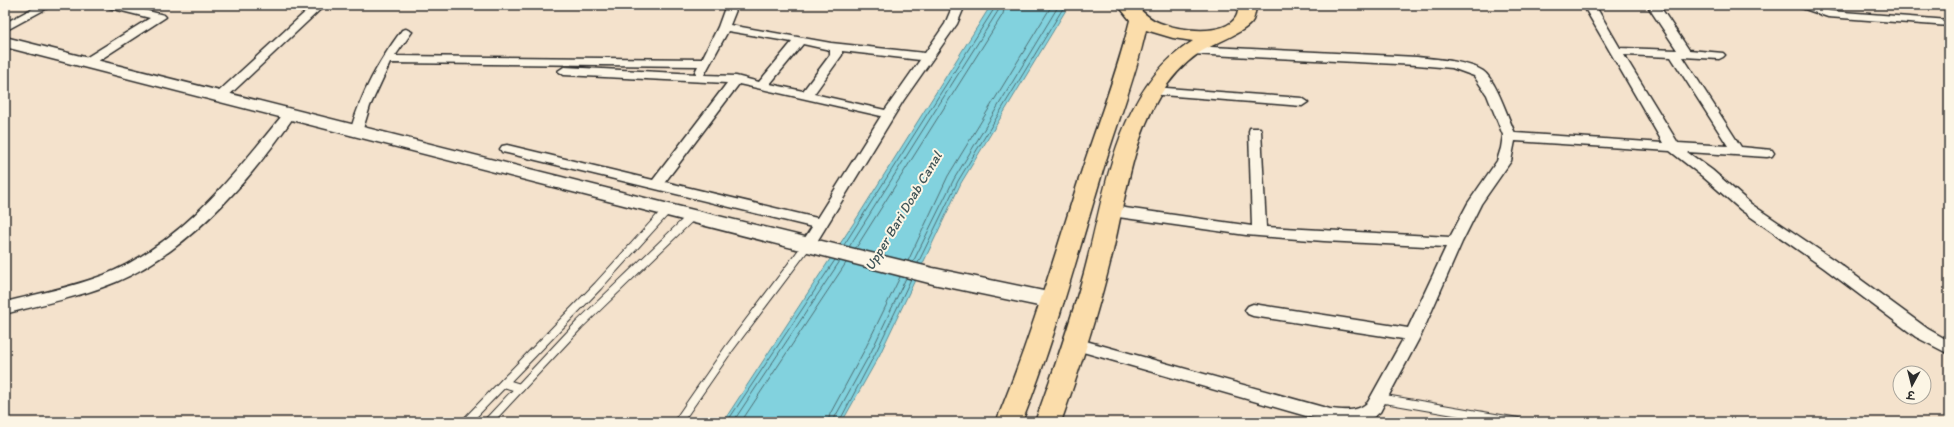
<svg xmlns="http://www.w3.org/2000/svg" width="1954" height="427" font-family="Itim,'Playpen Sans Deva',sans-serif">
<rect width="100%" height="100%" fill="#f4e2cc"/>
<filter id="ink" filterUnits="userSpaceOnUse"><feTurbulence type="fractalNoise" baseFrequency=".025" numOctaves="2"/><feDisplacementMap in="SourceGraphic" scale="8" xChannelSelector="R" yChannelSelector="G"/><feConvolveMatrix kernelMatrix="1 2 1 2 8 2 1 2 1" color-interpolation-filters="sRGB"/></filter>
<g filter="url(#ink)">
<path fill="#82d2de" stroke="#5f8f96" d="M 991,5 L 1069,5 L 961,183 L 879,356 L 842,422 L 723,422 L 855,221 Z"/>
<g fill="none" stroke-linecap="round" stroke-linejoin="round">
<g stroke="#4e6e73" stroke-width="1">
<path d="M 844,245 L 994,9 L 994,5"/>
<path d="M 849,247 L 998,11 L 999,5"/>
<path d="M 856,248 L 1003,14 L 1005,5"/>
<path d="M 908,261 L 948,176 L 1052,5"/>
<path d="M 913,262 L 954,179 L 1059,5"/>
<path d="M 918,263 L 958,181 L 1065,5"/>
<path d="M 727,422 L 835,260"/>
<path d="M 733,422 L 840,261"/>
<path d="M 741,422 L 846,263"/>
<path d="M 828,422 L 830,414 L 865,349 L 900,277"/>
<path d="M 834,422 L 835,417 L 871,352 L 906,278"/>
<path d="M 839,422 L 875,354 L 911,279"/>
</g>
<defs>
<g id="lane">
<path d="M 504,383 L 520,388"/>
<path d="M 1379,398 L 1518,422"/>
<path d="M 466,422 L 598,286 L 667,210"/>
<path d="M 488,422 L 579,325 L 692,216"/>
<path d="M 678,422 L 728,350 L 808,244"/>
</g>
<g id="street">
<path d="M 39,5 L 53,5 L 5,31 L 5,23 Z"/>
<path d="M 104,5 L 124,5 L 164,15 L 166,17 L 92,65 L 84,65 L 82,62 L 84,59 L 150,18 L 106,7 Z"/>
<path d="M 313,5 L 325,5 L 225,99 L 217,99 L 215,96 L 217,93 Z"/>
<path d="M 726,5 L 738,5 L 730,25 L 831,43 L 925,53 L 945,24 L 953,5 L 965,5 L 957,24 L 903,101 L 813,248 L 808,249 L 803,248 L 801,244 L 812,227 L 507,153 L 502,152 L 500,149 L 502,146 L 507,145 L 653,180 L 727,83 L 564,75 L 558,71 L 564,67 L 697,74 L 695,72 L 698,66 L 390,63 L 370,106 L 362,132 L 361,135 L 351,135 L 350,132 C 362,92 377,64 402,30 L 406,29 L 412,32 L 395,56 L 702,59 L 718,27 ZM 728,31 L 792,42 L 759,82 L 736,76 L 704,75 ZM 803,44 L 830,50 L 830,55 L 803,91 L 770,84 ZM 842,51 L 920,60 L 885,110 L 814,94 L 842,55 ZM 739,84 L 881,116 L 817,218 L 665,182 Z"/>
<path d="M 1583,5 L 1595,5 L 1620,48 L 1677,50 L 1647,5 L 1659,5 L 1689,50 L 1723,53 L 1725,55 L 1723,57 L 1719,59 L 1683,57 L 1741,147 L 1772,150 L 1774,153 L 1772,156 L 1767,157 L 1687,152 L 1712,170 L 1751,204 L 1834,260 L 1928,329 L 1949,341 L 1949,354 L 1916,337 L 1824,268 L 1741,210 L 1702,176 L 1670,151 L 1515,141 L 1511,161 L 1481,204 L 1462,242 L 1422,333 L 1380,412 C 1366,426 1346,422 1327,422 L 1069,348 L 1067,344 L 1069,340 L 1075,338 L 1330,409 C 1344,410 1357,413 1368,402 L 1403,339 L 1253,316 L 1248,314 L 1245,310 L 1248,306 L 1253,304 L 1408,328 L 1446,247 L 1324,241 L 1246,235 L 1111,216 L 1106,214 L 1104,211 L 1106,208 L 1111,206 L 1252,226 L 1249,131 L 1250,128 L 1260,128 L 1261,131 L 1266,227 L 1450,237 L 1468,203 L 1497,161 L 1501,148 L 1503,135 L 1487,95 L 1474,76 L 1452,68 L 1417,65 L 1191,54 L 1185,50 L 1191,46 L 1417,57 C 1435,59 1468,61 1483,71 C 1496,80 1508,118 1515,133 L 1663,143 ZM 1624,55 L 1671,57 L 1728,146 L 1678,143 Z"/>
<path d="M 1797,5 L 1813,5 L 1830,11 L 1949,20 L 1949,26 L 1828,17 L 1799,7 Z"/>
<path d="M 1153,87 L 1302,98 L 1308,102 L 1302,106 L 1149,94 L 1147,91 L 1149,88 Z"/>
<path d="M 289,111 L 295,115 C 251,179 189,251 116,282 C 80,297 42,304 5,314 L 5,302 C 38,294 72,287 104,275 C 183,243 233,175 285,112 Z"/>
</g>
<path id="secondary" d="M 5,37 L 673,205 L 933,268 L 1053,293 L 1061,295 L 1064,301 L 1061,307 L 1053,309 L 933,284 L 5,47 Z"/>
<path id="highway" d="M 1118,5 L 1136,5 C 1143,13 1150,19 1160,23 C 1178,30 1224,37 1236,17 C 1238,14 1238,9 1239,5 L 1257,5 C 1255,10 1255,15 1253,20 C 1247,32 1212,44 1199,53 C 1182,65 1170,79 1159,97 C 1132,143 1125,200 1113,251 C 1099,309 1081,366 1061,422 L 1035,422 C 1053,373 1070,323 1084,273 C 1106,192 1115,90 1193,41 L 1173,38 L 1146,30 C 1135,80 1115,128 1101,177 C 1076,260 1054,342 1022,422 L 996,422 C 1029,343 1053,261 1079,179 C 1096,126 1117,74 1130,20 Z"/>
</defs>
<use href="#lane" stroke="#2b2b2b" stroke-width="10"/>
<use href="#street" stroke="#2b2b2b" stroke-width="3"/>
<use href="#secondary" stroke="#2b2b2b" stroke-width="3"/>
<use href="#highway" stroke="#2b2b2b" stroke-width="3"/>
<use href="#lane" stroke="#fcf5e5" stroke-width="8"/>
<use href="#street" fill="#fcf5e5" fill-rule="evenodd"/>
<use href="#secondary" fill="#fcf5e5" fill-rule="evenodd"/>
<use href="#highway" fill="#fbddab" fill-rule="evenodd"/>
</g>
</g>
<g text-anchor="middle" stroke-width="4" stroke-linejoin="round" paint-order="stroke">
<g font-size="14" font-style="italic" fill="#415558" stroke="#fcf5e5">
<text transform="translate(903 211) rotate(-59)" y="5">Upper Bari Doab Canal</text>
</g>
</g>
<rect width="1954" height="427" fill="none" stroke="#fcf5e5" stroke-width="20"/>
<rect x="10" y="10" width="1934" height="407" fill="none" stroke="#2b2b2b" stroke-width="1.5" filter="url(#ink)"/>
<g transform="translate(1912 385) rotate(187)"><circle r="19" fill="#fcf5e5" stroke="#a8a49b"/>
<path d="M0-3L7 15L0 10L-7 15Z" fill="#2b2b2b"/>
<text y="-6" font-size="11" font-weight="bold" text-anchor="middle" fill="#2b2b2b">उ</text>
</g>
</svg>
